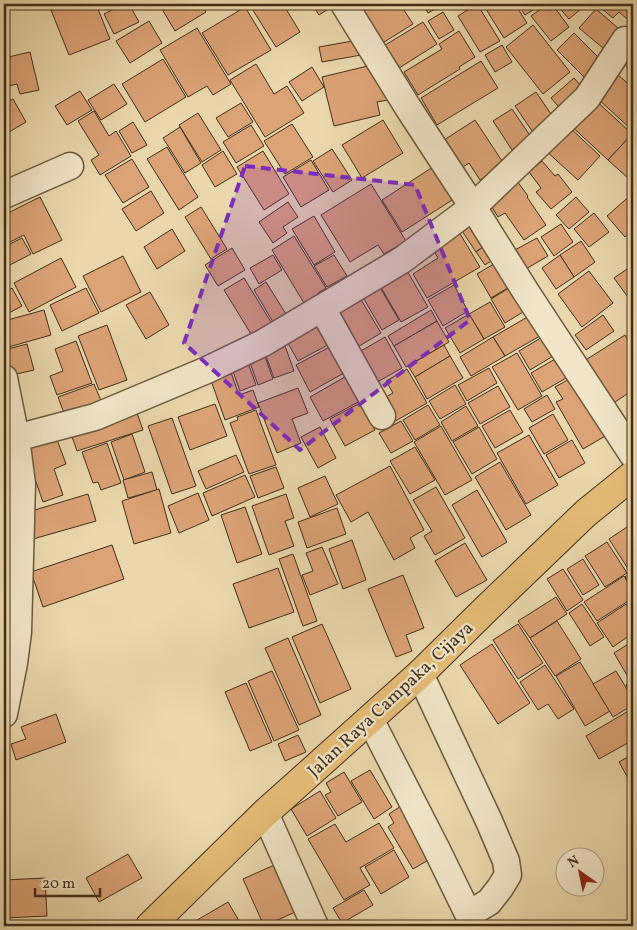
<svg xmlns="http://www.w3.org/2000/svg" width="637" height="930" font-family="Vollkorn,serif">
<rect width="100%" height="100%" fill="#ead8ac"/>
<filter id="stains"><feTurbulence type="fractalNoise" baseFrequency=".004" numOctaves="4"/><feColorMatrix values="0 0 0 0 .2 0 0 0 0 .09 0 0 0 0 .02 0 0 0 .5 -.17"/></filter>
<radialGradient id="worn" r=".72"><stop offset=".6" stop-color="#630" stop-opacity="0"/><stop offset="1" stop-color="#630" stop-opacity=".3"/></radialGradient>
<g fill="#dca376" stroke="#422e1a">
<path d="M 67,4 L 96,4 L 110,39 L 69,55 L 51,10 Z"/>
<path d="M 124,4 L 129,4 L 139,22 L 114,34 L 104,14 Z"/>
<path d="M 159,4 L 201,4 L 206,12 L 175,31 Z"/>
<path d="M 249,4 L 283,4 L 300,32 L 276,47 Z"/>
<path d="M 312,4 L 336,4 L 319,15 Z"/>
<path d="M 367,4 L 400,4 L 413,24 L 381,44 L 359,9 Z"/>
<path d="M 423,4 L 444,4 L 428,13 Z"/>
<path d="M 477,4 L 500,41 L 480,52 L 458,16 Z"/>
<path d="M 487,4 L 515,4 L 527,23 L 504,38 L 484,6 Z"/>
<path d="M 518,4 L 543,4 L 525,15 Z"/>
<path d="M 548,4 L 552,4 L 569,27 L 551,41 L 531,16 Z"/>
<path d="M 556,4 L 587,4 L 569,19 Z"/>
<path d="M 596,4 L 633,4 L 633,24 L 619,12 L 613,18 Z"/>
<path d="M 245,7 L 271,50 L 228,75 L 202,33 Z"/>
<path d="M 596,9 L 625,34 L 609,53 L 579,28 Z"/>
<path d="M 443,12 L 454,30 L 439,39 L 428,21 Z"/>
<path d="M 149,21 L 162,43 L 130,63 L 116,41 Z"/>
<path d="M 423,22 L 437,44 L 396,70 L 382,47 Z"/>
<path d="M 533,25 L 570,72 L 543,94 L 506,47 Z"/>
<path d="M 197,28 L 231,84 L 213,95 L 207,86 L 188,97 L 160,50 Z"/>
<path d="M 459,31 L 475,57 L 459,67 L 460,69 L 418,95 L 404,72 L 442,49 L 439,44 Z"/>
<path d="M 574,33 L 605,64 L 588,81 L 557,50 Z"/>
<path d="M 358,40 L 361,55 L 322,62 L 319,47 Z"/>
<path d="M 633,40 L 633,72 L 617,58 Z"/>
<path d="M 502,45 L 512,62 L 495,72 L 485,55 Z"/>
<path d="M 30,52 L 39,90 L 20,94 L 17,84 L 4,87 L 4,58 Z"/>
<path d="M 163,59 L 186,97 L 145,122 L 122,84 Z"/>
<path d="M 481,61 L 498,88 L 437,125 L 421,98 Z"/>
<path d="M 380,63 L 388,100 L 377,102 L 380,115 L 334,126 L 322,77 Z"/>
<path d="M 256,64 L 274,94 L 287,86 L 304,113 L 265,137 L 230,80 Z"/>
<path d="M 312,67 L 324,87 L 302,101 L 289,82 Z"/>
<path d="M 617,74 L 633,88 L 633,131 L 596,97 Z"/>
<path d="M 574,78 L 588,94 L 565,114 L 551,98 Z"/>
<path d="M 114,84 L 127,104 L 101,120 L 88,100 Z"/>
<path d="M 80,91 L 92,110 L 67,125 L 55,106 Z"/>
<path d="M 536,92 L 553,117 L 532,131 L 515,106 Z"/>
<path d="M 591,96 L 632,134 L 608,160 L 567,122 Z"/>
<path d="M 13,99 L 26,122 L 4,135 L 4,104 Z"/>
<path d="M 241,103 L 253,122 L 228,137 L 216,118 Z"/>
<path d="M 512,109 L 531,137 L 512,150 L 493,121 Z"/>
<path d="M 94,111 L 109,136 L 116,131 L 131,156 L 100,175 L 91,160 L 99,155 L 78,121 Z"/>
<path d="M 198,113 L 221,150 L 202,162 L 179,125 Z"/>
<path d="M 383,120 L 403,153 L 362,178 L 342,145 Z"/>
<path d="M 475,120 L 504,164 L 480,180 L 469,163 L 460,169 L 441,142 Z"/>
<path d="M 133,122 L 147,145 L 132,153 L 119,131 Z"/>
<path d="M 292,124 L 313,157 L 285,174 L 264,141 Z"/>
<path d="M 251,125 L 264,146 L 236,163 L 223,142 Z"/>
<path d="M 567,125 L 600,156 L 578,180 L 545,150 Z"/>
<path d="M 180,127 L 201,163 L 185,173 L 163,138 Z"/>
<path d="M 632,134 L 633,135 L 633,174 L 629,179 L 608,160 Z"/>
<path d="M 167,147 L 198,197 L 179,210 L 147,159 Z"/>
<path d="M 332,149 L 352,180 L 333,192 L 313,161 Z"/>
<path d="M 223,151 L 237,174 L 215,187 L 202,165 Z"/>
<path d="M 263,151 L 289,194 L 264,210 L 237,167 Z"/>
<path d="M 132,159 L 149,187 L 123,203 L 105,175 Z"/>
<path d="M 311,160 L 329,190 L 301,207 L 283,177 Z"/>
<path d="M 542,161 L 555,176 L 558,174 L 572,192 L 551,209 L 536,192 L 541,188 L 529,172 Z"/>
<path d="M 436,165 L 457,197 L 402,232 L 382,200 Z"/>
<path d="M 517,181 L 528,196 L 527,197 L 546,225 L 524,240 L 505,213 L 498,217 L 488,201 Z"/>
<path d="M 371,184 L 406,241 L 384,254 L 378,245 L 350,262 L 321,215 Z"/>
<path d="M 151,191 L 164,213 L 136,231 L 122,209 Z"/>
<path d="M 633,193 L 633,230 L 625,237 L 607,216 Z"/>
<path d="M 40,197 L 62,240 L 33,254 L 24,235 L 4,245 L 4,215 Z"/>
<path d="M 576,197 L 589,212 L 569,229 L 556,215 Z"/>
<path d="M 288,202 L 298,217 L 283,227 L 287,233 L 273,243 L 259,222 Z"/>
<path d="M 201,207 L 227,249 L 211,259 L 185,217 Z"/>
<path d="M 594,213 L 609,232 L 589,247 L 574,229 Z"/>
<path d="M 473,214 L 491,241 L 476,252 L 458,225 Z"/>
<path d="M 314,216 L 335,252 L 314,265 L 292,229 Z"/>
<path d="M 561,224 L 573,242 L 554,256 L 541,237 Z"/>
<path d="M 456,227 L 480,267 L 427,298 L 413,274 L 438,258 L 429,243 Z"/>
<path d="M 172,229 L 185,251 L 157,269 L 144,247 Z"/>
<path d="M 294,236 L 326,288 L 318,293 L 322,299 L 307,308 L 272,250 Z"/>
<path d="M 22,238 L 31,254 L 4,268 L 4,247 Z"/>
<path d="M 537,238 L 548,256 L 524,270 L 513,251 Z"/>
<path d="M 491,241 L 500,255 L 485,265 L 476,252 Z"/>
<path d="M 581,241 L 595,262 L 574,277 L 560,255 Z"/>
<path d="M 232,248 L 245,270 L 218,286 L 205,265 Z"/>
<path d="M 273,255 L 282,270 L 259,284 L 250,268 Z"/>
<path d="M 334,255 L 347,276 L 327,287 L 314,266 Z"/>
<path d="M 560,255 L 574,277 L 556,289 L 542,268 Z"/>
<path d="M 123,256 L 141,292 L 101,312 L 83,276 Z"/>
<path d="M 61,258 L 76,287 L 29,312 L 14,283 Z"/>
<path d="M 502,259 L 516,283 L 491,298 L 477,274 Z"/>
<path d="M 633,265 L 633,292 L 627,296 L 614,278 Z"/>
<path d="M 406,269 L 428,307 L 401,322 L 379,284 Z"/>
<path d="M 589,271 L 613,303 L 582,327 L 558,294 Z"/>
<path d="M 244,278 L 271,322 L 251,334 L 224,290 Z"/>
<path d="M 266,282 L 286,314 L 273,322 L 254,290 Z"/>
<path d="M 378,284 L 399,320 L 382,330 L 361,294 Z"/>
<path d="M 454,285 L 468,311 L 443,326 L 428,300 Z"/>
<path d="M 12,288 L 22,306 L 5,315 L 4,312 L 4,292 Z"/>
<path d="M 86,288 L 99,313 L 62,331 L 50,305 Z"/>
<path d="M 509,288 L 523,312 L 505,323 L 491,299 Z"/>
<path d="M 150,292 L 169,325 L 146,339 L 126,305 Z"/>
<path d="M 360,298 L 381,333 L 351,351 L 330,315 Z"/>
<path d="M 490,302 L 505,327 L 484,339 L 469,314 Z"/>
<path d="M 44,310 L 51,335 L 5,348 L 4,342 L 4,321 Z"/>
<path d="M 431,310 L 437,321 L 394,346 L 388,336 Z"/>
<path d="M 536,312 L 547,332 L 505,356 L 493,337 Z"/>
<path d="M 469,314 L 484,339 L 460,353 L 445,328 Z"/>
<path d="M 603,315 L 614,331 L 586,350 L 575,335 Z"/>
<path d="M 324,317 L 337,340 L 298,361 L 285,338 Z"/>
<path d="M 437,321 L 449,342 L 406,367 L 394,346 Z"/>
<path d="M 107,325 L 127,380 L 99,390 L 78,336 Z"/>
<path d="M 549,333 L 560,352 L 530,370 L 519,351 Z"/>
<path d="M 625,335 L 633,349 L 633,390 L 609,406 L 581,363 Z"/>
<path d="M 385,337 L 402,368 L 372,385 L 354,355 Z"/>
<path d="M 493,337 L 505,356 L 471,376 L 460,357 Z"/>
<path d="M 76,341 L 92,383 L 57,395 L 50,376 L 63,371 L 55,349 Z"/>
<path d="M 284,343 L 294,371 L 274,378 L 264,351 Z"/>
<path d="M 337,343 L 351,369 L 310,392 L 296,365 Z"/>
<path d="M 27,344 L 34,370 L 8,376 L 4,358 L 4,350 Z"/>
<path d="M 444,345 L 450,356 L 415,377 L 408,366 Z"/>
<path d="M 263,351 L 273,379 L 258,385 L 248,357 Z"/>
<path d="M 517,353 L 542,396 L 518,410 L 492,367 Z"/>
<path d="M 562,355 L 573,374 L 542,392 L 531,373 Z"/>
<path d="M 450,356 L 463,378 L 427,399 L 415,377 Z"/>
<path d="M 246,357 L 256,385 L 240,391 L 230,363 Z"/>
<path d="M 228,364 L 239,395 L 253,390 L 259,407 L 225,420 L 208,372 Z"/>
<path d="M 489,368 L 497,383 L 467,401 L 458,385 Z"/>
<path d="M 407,369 L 427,403 L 390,424 L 376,402 L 393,393 L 386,381 Z"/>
<path d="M 350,374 L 364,399 L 323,421 L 310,397 Z"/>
<path d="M 573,377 L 607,435 L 583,449 L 556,402 L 563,399 L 555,387 Z"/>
<path d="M 94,384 L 102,403 L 65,416 L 58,397 Z"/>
<path d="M 455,385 L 466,404 L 440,419 L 429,401 Z"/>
<path d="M 498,386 L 510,407 L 480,424 L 468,403 Z"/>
<path d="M 298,388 L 308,413 L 292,419 L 301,443 L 277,453 L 258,403 Z"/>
<path d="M 547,395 L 555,409 L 532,422 L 524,409 Z"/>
<path d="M 360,403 L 375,430 L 345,446 L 330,419 Z"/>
<path d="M 215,404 L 227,436 L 190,450 L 178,417 Z"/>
<path d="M 428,405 L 440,425 L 415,440 L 403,420 Z"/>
<path d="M 466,406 L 478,426 L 452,441 L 441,422 Z"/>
<path d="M 256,410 L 276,465 L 249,474 L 230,423 L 238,420 L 237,417 Z"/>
<path d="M 510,410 L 523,432 L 495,448 L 482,426 Z"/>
<path d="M 137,413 L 143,430 L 77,451 L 69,428 Z"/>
<path d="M 553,414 L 568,440 L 544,454 L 529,428 Z"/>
<path d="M 172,418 L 196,486 L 172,494 L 148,426 Z"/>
<path d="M 401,421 L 413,441 L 391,453 L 379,433 Z"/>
<path d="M 441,426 L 472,480 L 445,495 L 414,442 Z"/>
<path d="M 320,427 L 336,458 L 318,468 L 301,437 Z"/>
<path d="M 479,427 L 497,459 L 472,474 L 453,442 Z"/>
<path d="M 132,434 L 145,472 L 124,480 L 111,442 Z"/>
<path d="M 529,435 L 558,485 L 526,504 L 497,453 Z"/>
<path d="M 56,437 L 66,464 L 54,469 L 63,495 L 43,502 L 24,448 Z"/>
<path d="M 572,440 L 585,463 L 559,478 L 546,455 Z"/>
<path d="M 107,443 L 121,483 L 101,490 L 98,482 L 93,483 L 82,452 Z"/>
<path d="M 415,447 L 435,480 L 410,494 L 390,461 Z"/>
<path d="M 236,455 L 244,472 L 206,489 L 198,471 Z"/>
<path d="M 500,462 L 531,515 L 506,530 L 475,477 Z"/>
<path d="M 390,466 L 424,530 L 410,538 L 415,548 L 394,560 L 368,512 L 351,522 L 336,495 Z"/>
<path d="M 276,467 L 284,488 L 258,498 L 250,476 Z"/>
<path d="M 152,472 L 157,490 L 128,498 L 123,480 Z"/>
<path d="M 245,475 L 255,497 L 212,516 L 203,493 Z"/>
<path d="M 325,476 L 338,504 L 310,517 L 298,488 Z"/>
<path d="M 436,487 L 465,538 L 435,555 L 424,536 L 432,531 L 413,500 Z"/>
<path d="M 159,489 L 171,533 L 134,544 L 122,501 Z"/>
<path d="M 477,490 L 507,542 L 482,557 L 452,505 Z"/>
<path d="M 198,493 L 209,520 L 179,533 L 168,506 Z"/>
<path d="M 88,494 L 96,521 L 33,539 L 25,513 Z"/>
<path d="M 286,494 L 294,518 L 285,521 L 294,546 L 269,555 L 252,506 Z"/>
<path d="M 4,497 L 10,525 L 4,526 Z"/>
<path d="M 245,507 L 262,554 L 237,563 L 221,515 Z"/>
<path d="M 337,508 L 346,534 L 307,548 L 298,522 Z"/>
<path d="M 630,525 L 633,529 L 633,570 L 630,572 L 609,539 Z"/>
<path d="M 352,540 L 366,580 L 343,589 L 329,549 Z"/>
<path d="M 607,542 L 627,573 L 605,587 L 585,556 Z"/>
<path d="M 465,543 L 487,580 L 456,597 L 435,561 Z"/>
<path d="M 112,545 L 124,579 L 43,607 L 31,572 Z"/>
<path d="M 322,547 L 338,584 L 310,595 L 302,575 L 313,571 L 306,553 Z"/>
<path d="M 293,554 L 317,621 L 303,626 L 279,559 Z"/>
<path d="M 583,559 L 599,585 L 583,595 L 567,569 Z"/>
<path d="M 278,568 L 294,612 L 249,628 L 233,584 Z"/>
<path d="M 563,569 L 583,600 L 567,611 L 547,579 Z"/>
<path d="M 633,571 L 633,590 L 625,577 Z"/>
<path d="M 403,575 L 424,628 L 406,635 L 412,651 L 396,657 L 368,589 Z"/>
<path d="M 624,576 L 633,591 L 633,598 L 597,621 L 584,602 Z"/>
<path d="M 556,597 L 567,614 L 530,638 L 518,621 Z"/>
<path d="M 582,604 L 604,637 L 590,646 L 569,613 Z"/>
<path d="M 626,604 L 633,616 L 633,633 L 613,647 L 597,623 Z"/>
<path d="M 557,621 L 581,659 L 555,676 L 530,638 Z"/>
<path d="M 322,624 L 351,689 L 320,703 L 292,637 Z"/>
<path d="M 518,624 L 543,663 L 518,679 L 493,640 Z"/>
<path d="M 288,638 L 321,715 L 299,725 L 265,648 Z"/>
<path d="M 633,641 L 633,674 L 628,677 L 614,653 Z"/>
<path d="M 492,644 L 530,703 L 498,724 L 460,665 Z"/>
<path d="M 580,662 L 610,711 L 585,726 L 556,676 Z"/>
<path d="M 545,665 L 574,709 L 558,719 L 548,704 L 538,710 L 520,682 Z"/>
<path d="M 272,671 L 299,730 L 274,741 L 248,681 Z"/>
<path d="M 616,671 L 633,699 L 633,705 L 613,717 L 593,684 Z"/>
<path d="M 633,680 L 633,697 L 626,685 Z"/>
<path d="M 246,683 L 272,742 L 250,751 L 225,692 Z"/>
<path d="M 630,710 L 633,716 L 633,740 L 599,759 L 586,736 Z"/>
<path d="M 56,714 L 66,742 L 16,760 L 11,744 L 26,739 L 21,727 Z"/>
<path d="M 298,735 L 306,752 L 285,761 L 278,744 Z"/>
<path d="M 633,754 L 633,787 L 619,762 Z"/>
<path d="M 370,770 L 392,807 L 374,819 L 351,781 Z"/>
<path d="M 344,772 L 362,802 L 338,816 L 325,795 L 331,792 L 326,783 Z"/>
<path d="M 320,791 L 336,818 L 307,836 L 291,809 Z"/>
<path d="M 401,806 L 432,858 L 413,869 L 388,827 L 394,823 L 389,814 Z"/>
<path d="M 379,823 L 394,848 L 360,868 L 370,885 L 344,900 L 308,839 L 335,824 L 346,842 Z"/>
<path d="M 394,850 L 409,877 L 381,894 L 365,867 Z"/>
<path d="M 128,854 L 142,878 L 99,902 L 86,878 Z"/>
<path d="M 281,862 L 302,909 L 264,926 L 243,879 Z"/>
<path d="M 45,878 L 47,916 L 4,918 L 4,880 Z"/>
<path d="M 364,890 L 373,905 L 342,923 L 333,908 Z"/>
<path d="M 228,902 L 242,926 L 187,926 Z"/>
</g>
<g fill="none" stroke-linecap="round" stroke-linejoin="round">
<defs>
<g id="minor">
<path d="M 344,4 L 407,106 L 473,207 L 526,292 L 633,455"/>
<path d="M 4,195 L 70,166"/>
<path d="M 322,308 L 382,416"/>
<path d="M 4,378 L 16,438 L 22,484 L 18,632 L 14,663 L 4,714"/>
<path d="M 16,438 L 95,417 L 207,370 L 263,343 L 402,260 L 473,207 L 587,98 L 625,40"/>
<path d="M 420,674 L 489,821 L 506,861 L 508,875 L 500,888 L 489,902 L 469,914"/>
<path d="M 370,719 L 437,850 L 474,926"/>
<path d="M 265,813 L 315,926"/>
</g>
<path id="major" d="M 150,926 L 265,813 L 420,674 L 485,610 L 586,513 L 633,475"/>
</defs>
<use href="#minor" stroke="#6c583e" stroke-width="29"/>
<use href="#major" stroke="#422e1a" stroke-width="30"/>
<use href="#minor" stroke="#f1e6c9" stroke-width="26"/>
<use href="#major" stroke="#e5bc76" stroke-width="28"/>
</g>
<path fill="#7b2cbf" fill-opacity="0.2" stroke="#7b2cbf" stroke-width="4" stroke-dasharray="10 6" stroke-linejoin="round" d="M 245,166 L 415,185 L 470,320 L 300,450 L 184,343 Z"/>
<g text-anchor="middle" stroke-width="4.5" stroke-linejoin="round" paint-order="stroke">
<g font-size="18" fill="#422e1a" stroke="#f1e6c9">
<text transform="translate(390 699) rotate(-43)" y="6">Jalan Raya Campaka, Cijaya</text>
</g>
</g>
<rect width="637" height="930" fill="none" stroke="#ead8ac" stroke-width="20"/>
<rect x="5" y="5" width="627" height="920" fill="none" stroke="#422e1a" stroke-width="2.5"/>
<rect x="10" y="10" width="617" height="910" fill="none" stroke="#422e1a"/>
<g transform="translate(580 872) rotate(327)"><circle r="24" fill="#f1e6c9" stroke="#ab9c83"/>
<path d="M0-4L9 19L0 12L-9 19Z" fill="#8f2418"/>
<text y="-8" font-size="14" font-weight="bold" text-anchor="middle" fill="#422e1a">N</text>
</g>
<path d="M35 888v8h65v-8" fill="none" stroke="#422e1a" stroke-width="2.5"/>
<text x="42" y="888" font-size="15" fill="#422e1a" stroke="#f1e6c9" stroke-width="4" paint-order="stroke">20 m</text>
<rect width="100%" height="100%" filter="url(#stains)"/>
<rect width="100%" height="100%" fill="url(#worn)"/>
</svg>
